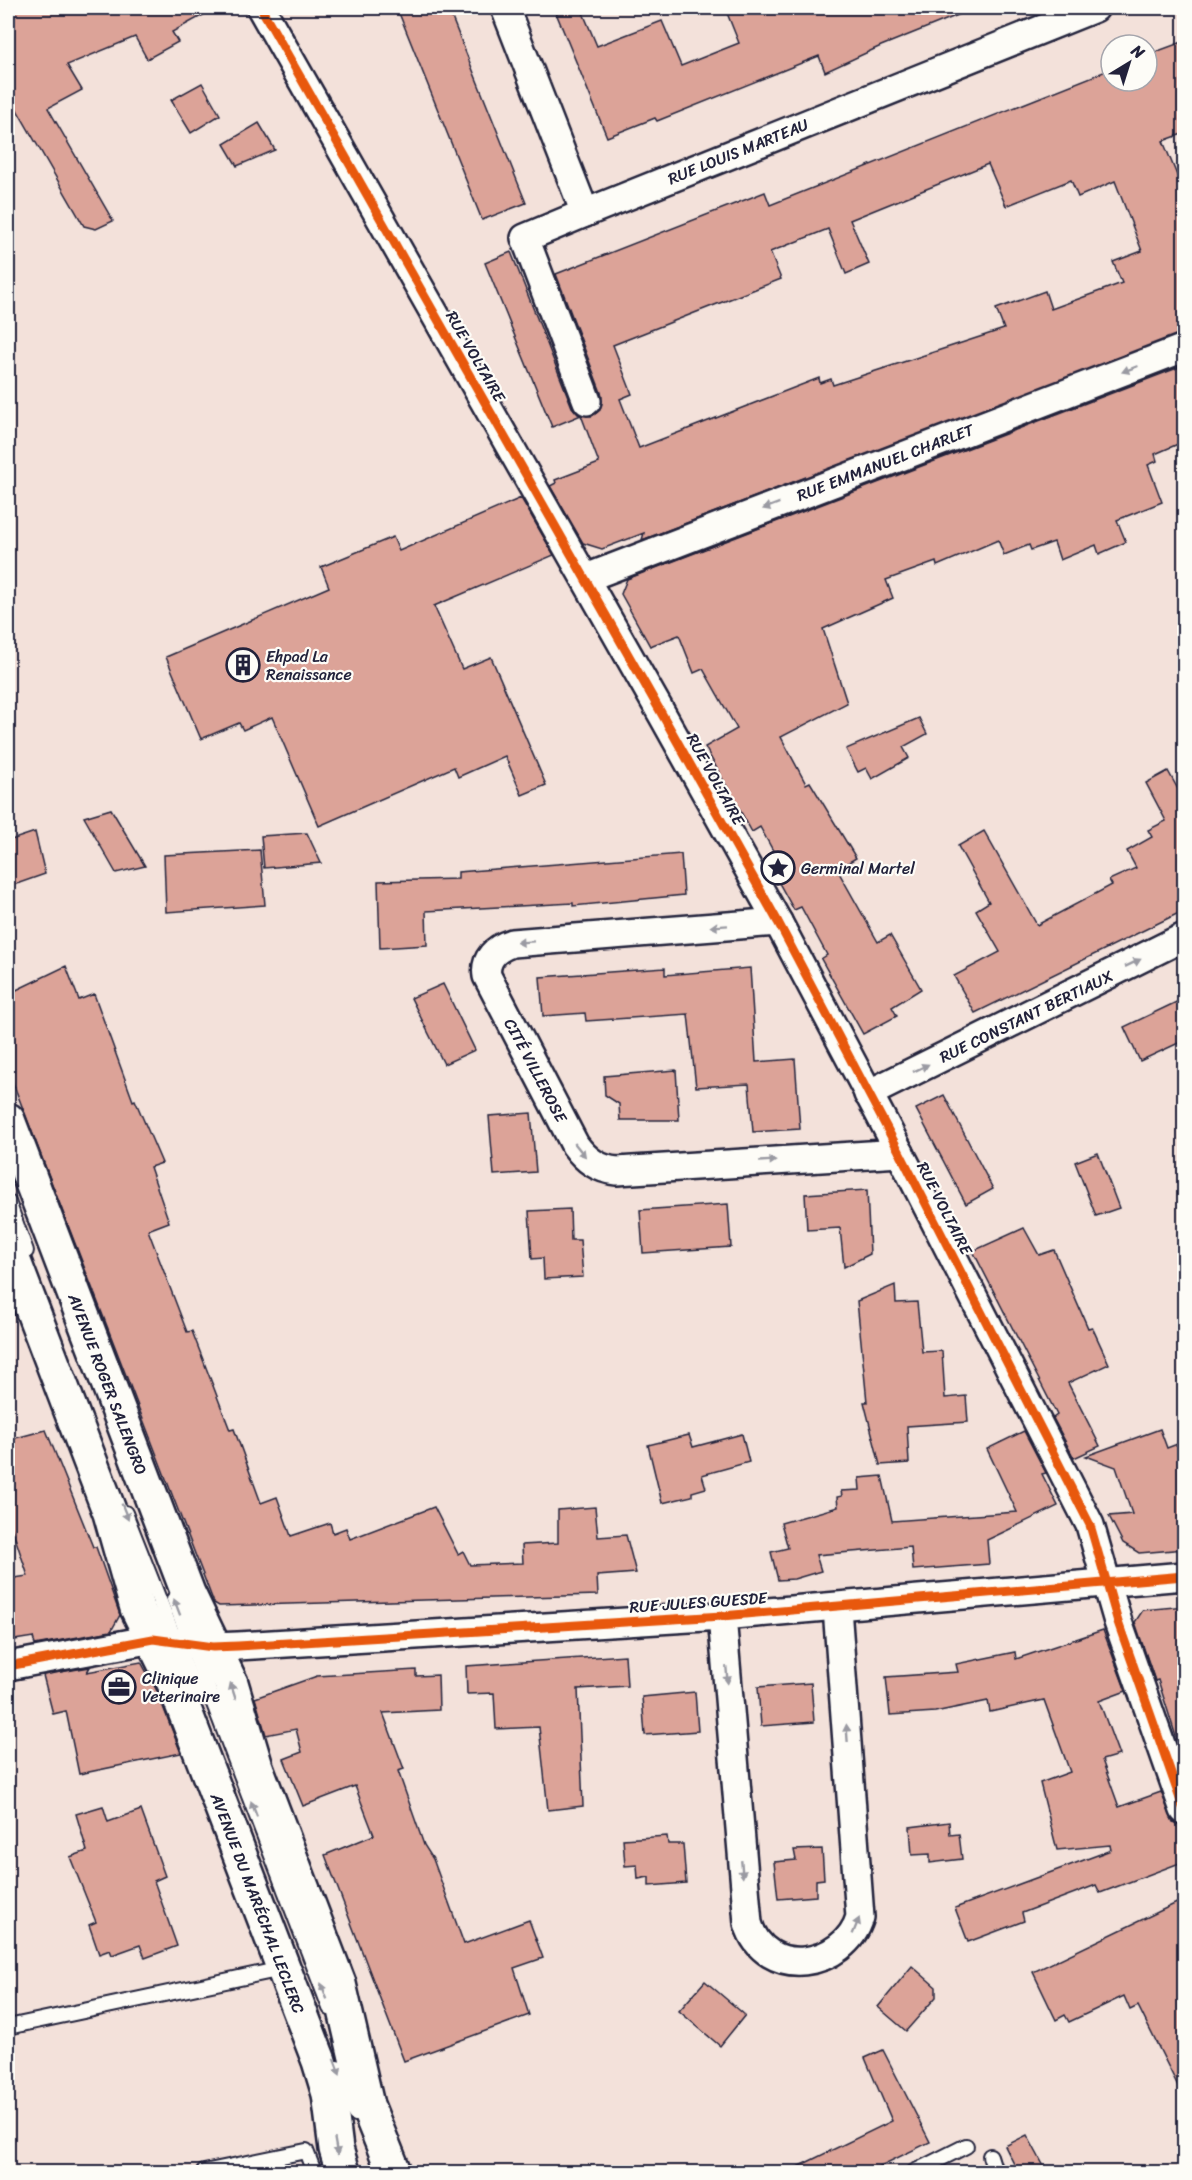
<svg xmlns="http://www.w3.org/2000/svg" width="1192" height="2180" font-family="Sriracha,sans-serif">
<rect width="100%" height="100%" fill="#f3e1da"/>
<filter id="ink" filterUnits="userSpaceOnUse"><feTurbulence type="fractalNoise" baseFrequency=".0167" numOctaves="2"/><feDisplacementMap in="SourceGraphic" scale="12" xChannelSelector="R" yChannelSelector="G"/><feConvolveMatrix kernelMatrix="1 2 1 2 8 2 1 2 1" color-interpolation-filters="sRGB"/></filter>
<g filter="url(#ink)">
<g fill="#dca398" stroke="#22223b" stroke-width="1.5" fill-rule="evenodd">
<path d="M 8,8 L 216,8 L 172,32 L 178,42 L 147,59 L 135,37 L 67,65 L 82,90 L 48,108 L 113,221 L 96,229 L 84,226 L 8,94 Z"/>
<path d="M 397,8 L 448,8 L 526,203 L 482,220 Z"/>
<path d="M 554,8 L 581,8 L 597,46 L 662,21 L 681,66 L 739,43 L 725,8 L 973,9 L 881,46 L 825,72 L 819,56 L 657,121 L 655,118 L 607,137 Z"/>
<path d="M 1185,41 L 1185,133 L 1163,141 L 1185,195 L 1185,333 L 642,540 L 644,533 L 602,549 L 583,543 L 550,486 L 556,483 L 555,480 L 599,463 L 581,415 L 552,427 L 485,263 L 511,252 L 572,407 L 578,414 L 592,416 L 600,410 L 602,395 L 556,274 L 765,192 L 770,205 L 1111,69 L 1111,81 L 1147,81 L 1147,55 ZM 988,164 L 1006,206 L 1071,180 L 1078,197 L 1115,181 L 1142,251 L 1113,262 L 1122,283 L 1051,309 L 1045,291 L 996,309 L 1004,329 L 833,385 L 831,379 L 820,383 L 819,378 L 639,448 L 620,399 L 632,394 L 613,345 L 781,279 L 770,252 L 828,229 L 846,274 L 869,264 L 850,220 Z"/>
<path d="M 202,83 L 220,115 L 191,133 L 171,100 Z"/>
<path d="M 259,123 L 275,150 L 237,166 L 224,144 Z"/>
<path d="M 1185,365 L 1185,441 L 1155,454 L 1157,461 L 1148,465 L 1162,502 L 1117,520 L 1126,542 L 1099,554 L 1096,545 L 1060,560 L 1054,542 L 1031,550 L 1029,545 L 1004,555 L 998,540 L 937,566 L 936,562 L 886,580 L 893,598 L 823,629 L 847,703 L 781,737 L 806,784 L 810,782 L 856,858 L 837,869 L 878,942 L 890,935 L 921,989 L 892,1007 L 897,1016 L 863,1034 L 821,959 L 827,955 L 801,907 L 794,910 L 779,883 L 788,878 L 760,827 L 752,832 L 705,747 L 737,729 L 703,669 L 694,673 L 679,635 L 650,646 L 621,594 L 627,579 Z"/>
<path d="M 521,498 L 554,555 L 434,606 L 462,669 L 491,657 L 546,785 L 522,795 L 505,756 L 458,777 L 454,767 L 319,826 L 272,717 L 243,730 L 239,723 L 201,739 L 166,657 L 329,587 L 321,567 L 393,537 L 399,551 Z"/>
<path d="M 919,718 L 927,734 L 903,747 L 909,758 L 872,779 L 866,768 L 858,772 L 846,749 Z"/>
<path d="M 1168,771 L 1185,802 L 1185,910 L 975,1013 L 954,976 L 1000,952 L 976,910 L 989,902 L 958,846 L 984,831 L 1037,925 L 1112,885 L 1109,880 L 1136,868 L 1127,851 L 1152,837 L 1148,830 L 1166,821 L 1146,783 Z"/>
<path d="M 111,809 L 145,866 L 116,873 L 84,817 Z"/>
<path d="M 35,832 L 45,874 L 8,887 L 8,841 Z"/>
<path d="M 307,833 L 321,863 L 264,868 L 261,836 Z"/>
<path d="M 260,850 L 265,905 L 166,912 L 164,855 Z"/>
<path d="M 681,854 L 684,895 L 573,906 L 573,903 L 426,911 L 427,945 L 380,948 L 378,881 L 458,879 L 458,872 Z"/>
<path d="M 66,966 L 79,1000 L 94,994 L 133,1101 L 135,1100 L 162,1163 L 150,1167 L 169,1222 L 148,1230 L 187,1332 L 192,1331 L 230,1430 L 234,1429 L 261,1503 L 277,1497 L 291,1536 L 330,1523 L 333,1533 L 346,1528 L 350,1539 L 434,1507 L 458,1554 L 463,1551 L 470,1565 L 523,1563 L 522,1545 L 558,1543 L 558,1510 L 595,1507 L 598,1537 L 626,1535 L 636,1573 L 597,1576 L 598,1595 L 219,1606 L 214,1603 L 8,1070 L 8,994 Z"/>
<path d="M 665,968 L 665,975 L 750,968 L 756,1062 L 795,1059 L 800,1129 L 753,1132 L 749,1084 L 696,1087 L 688,1014 L 586,1021 L 585,1013 L 543,1016 L 540,977 Z"/>
<path d="M 443,984 L 475,1050 L 444,1064 L 411,998 Z"/>
<path d="M 1185,998 L 1185,1040 L 1140,1061 L 1124,1027 Z"/>
<path d="M 676,1070 L 679,1120 L 620,1120 L 619,1104 L 605,1095 L 604,1076 Z"/>
<path d="M 944,1095 L 993,1189 L 966,1204 L 916,1109 Z"/>
<path d="M 531,1113 L 536,1172 L 494,1175 L 489,1116 Z"/>
<path d="M 1098,1153 L 1119,1208 L 1096,1216 L 1075,1162 Z"/>
<path d="M 867,1190 L 870,1254 L 844,1267 L 840,1228 L 807,1230 L 805,1194 Z"/>
<path d="M 728,1204 L 731,1247 L 643,1253 L 640,1210 Z"/>
<path d="M 570,1209 L 571,1240 L 580,1240 L 583,1277 L 544,1279 L 543,1258 L 532,1259 L 529,1211 Z"/>
<path d="M 1024,1228 L 1039,1255 L 1054,1250 L 1088,1328 L 1092,1327 L 1109,1364 L 1068,1383 L 1100,1446 L 1074,1458 L 1053,1418 L 1057,1415 L 973,1251 Z"/>
<path d="M 895,1285 L 896,1303 L 917,1302 L 922,1352 L 942,1351 L 945,1398 L 966,1396 L 968,1422 L 907,1426 L 909,1463 L 880,1465 L 864,1402 L 867,1402 L 857,1301 Z"/>
<path d="M 1160,1429 L 1167,1448 L 1185,1441 L 1185,1549 L 1139,1553 L 1123,1543 L 1109,1516 L 1132,1514 L 1116,1467 L 1086,1456 Z"/>
<path d="M 46,1430 L 93,1547 L 96,1547 L 120,1615 L 111,1631 L 35,1645 L 33,1637 L 8,1641 L 8,1579 L 28,1576 L 8,1517 L 8,1440 Z"/>
<path d="M 1024,1431 L 1046,1473 L 1042,1474 L 1058,1506 L 987,1540 L 989,1564 L 913,1570 L 911,1547 L 816,1555 L 821,1571 L 794,1579 L 778,1580 L 771,1552 L 788,1548 L 781,1523 L 838,1507 L 837,1497 L 842,1496 L 841,1491 L 860,1490 L 859,1478 L 882,1476 L 892,1521 L 1017,1512 L 987,1449 Z"/>
<path d="M 742,1434 L 749,1462 L 702,1475 L 706,1488 L 692,1492 L 692,1496 L 662,1503 L 648,1445 L 689,1435 L 693,1447 Z"/>
<path d="M 1185,1606 L 1185,1745 L 1179,1746 L 1158,1680 L 1155,1681 L 1135,1622 L 1143,1610 Z"/>
<path d="M 1103,1630 L 1126,1691 L 1099,1701 L 1119,1755 L 1102,1760 L 1119,1807 L 1161,1792 L 1173,1822 L 1185,1825 L 1185,1861 L 1100,1893 L 1096,1885 L 1022,1913 L 1024,1921 L 968,1942 L 955,1908 L 1111,1850 L 1110,1845 L 1057,1850 L 1040,1783 L 1070,1772 L 1044,1700 L 990,1712 L 988,1701 L 935,1712 L 890,1715 L 886,1677 L 958,1672 L 956,1664 L 1015,1652 L 1016,1659 Z"/>
<path d="M 625,1655 L 627,1686 L 578,1689 L 583,1806 L 548,1810 L 539,1727 L 496,1729 L 494,1693 L 467,1694 L 466,1666 Z"/>
<path d="M 141,1662 L 157,1691 L 181,1753 L 79,1774 L 66,1711 L 53,1714 L 43,1675 L 90,1667 L 87,1672 Z"/>
<path d="M 416,1670 L 416,1676 L 438,1675 L 439,1710 L 383,1713 L 404,1769 L 398,1771 L 424,1845 L 433,1859 L 464,1944 L 529,1920 L 543,1958 L 514,1968 L 529,2015 L 404,2061 L 325,1855 L 374,1835 L 355,1786 L 303,1806 L 284,1759 L 302,1752 L 296,1729 L 266,1735 L 255,1698 L 317,1676 Z"/>
<path d="M 811,1683 L 814,1722 L 761,1726 L 758,1687 Z"/>
<path d="M 695,1692 L 698,1731 L 645,1735 L 642,1697 Z"/>
<path d="M 103,1806 L 108,1822 L 141,1810 L 165,1876 L 154,1881 L 177,1946 L 145,1958 L 140,1945 L 112,1955 L 110,1950 L 99,1954 L 89,1925 L 96,1922 L 70,1857 L 87,1851 L 76,1814 Z"/>
<path d="M 949,1822 L 950,1835 L 959,1834 L 962,1859 L 930,1863 L 930,1854 L 912,1855 L 910,1827 Z"/>
<path d="M 667,1836 L 668,1844 L 683,1844 L 686,1883 L 649,1886 L 649,1877 L 638,1879 L 637,1865 L 625,1866 L 623,1839 Z"/>
<path d="M 822,1849 L 824,1879 L 816,1880 L 816,1896 L 778,1899 L 774,1862 L 796,1860 L 794,1850 Z"/>
<path d="M 1185,1899 L 1185,2100 L 1138,2006 L 1130,2010 L 1124,1996 L 1069,2022 L 1065,2015 L 1056,2020 L 1033,1972 Z"/>
<path d="M 912,1966 L 936,1987 L 936,1997 L 906,2031 L 878,2007 Z"/>
<path d="M 705,1981 L 745,2015 L 720,2046 L 679,2011 Z"/>
<path d="M 883,2050 L 930,2142 L 868,2172 L 787,2172 L 892,2121 L 865,2058 Z"/>
<path d="M 1027,2135 L 1047,2172 L 1018,2172 L 1005,2146 Z"/>
</g>
<g fill="none" stroke-linecap="round" stroke-linejoin="round">
<defs>
<g id="lane">
<path d="M 8,1202 L 26,1251"/>
<path d="M 125,1513 L 197,1696"/>
<path d="M 174,1599 L 330,2008"/>
<path d="M 8,2027 L 282,1969"/>
<path d="M 337,2068 L 355,2114"/>
<path d="M 990,2156 L 995,2172"/>
<path d="M 204,2172 L 306,2151 L 314,2172"/>
<path d="M 914,2172 L 966,2146"/>
</g>
<g id="street">
<path d="M 261,8 L 663,716 L 778,922 L 900,1153 L 1090,1525 L 1118,1622 L 1184,1810"/>
<path d="M 505,8 L 585,213 L 1095,8"/>
<path d="M 585,213 L 525,238 L 587,401"/>
<path d="M 586,578 L 1184,348"/>
<path d="M 778,922 L 512,943 C 496,948 484,959 487,976 L 575,1145 C 586,1160 598,1169 617,1171 L 900,1153"/>
<path d="M 868,1094 L 1184,937"/>
<path d="M 722,1616 L 748,1923 C 765,1981 845,1968 860,1917 L 837,1608"/>
<path d="M 8,1666 L 153,1639 L 213,1647 L 238,1646 L 722,1616 L 1184,1576"/>
</g>
<g id="secondary">
<path d="M 8,1120 L 188,1593 L 231,1683 L 256,1767 L 339,1984 L 367,2105 L 394,2172"/>
<path d="M 8,1246 L 110,1513 L 137,1608 L 174,1683 L 319,2061 L 329,2094 L 336,2149 L 343,2172"/>
</g>
</defs>
<use href="#lane" stroke="#22223b" stroke-width="18"/>
<use href="#street" stroke="#22223b" stroke-width="32"/>
<use href="#secondary" stroke="#22223b" stroke-width="38"/>
<use href="#lane" stroke="#fdfcf7" stroke-width="14"/>
<use href="#street" stroke="#fdfcf7" stroke-width="27"/>
<use href="#secondary" stroke="#fdfcf7" stroke-width="33"/>
<defs>
<g id="cycleway">
<path d="M 261,8 L 663,716 L 778,922 L 900,1153 L 1090,1525 L 1118,1622 L 1184,1810"/>
<path d="M 8,1666 L 153,1639 L 213,1647 L 238,1646 L 722,1616 L 1184,1576"/>
</g>
</defs>
<use href="#cycleway" stroke="#fdfcf7" stroke-width="13"/>
<use href="#cycleway" stroke="#e8590c" stroke-width="9"/>
</g>
<defs><path id="oneway-solid" d="M-6-.8H1V-3.2L6.5 0L1 3.2V.8H-6Z" transform="scale(1.5)"/></defs>
<g fill="#9a9aa2">
<use href="#oneway-solid" transform="translate(1130 369) rotate(159)"/>
<use href="#oneway-solid" transform="translate(771 506) rotate(159)"/>
<use href="#oneway-solid" transform="translate(719 926) rotate(176)"/>
<use href="#oneway-solid" transform="translate(525 942) rotate(176)"/>
<use href="#oneway-solid" transform="translate(1133 963) rotate(-26)"/>
<use href="#oneway-solid" transform="translate(921 1068) rotate(-26)"/>
<use href="#oneway-solid" transform="translate(580 1150) rotate(51)"/>
<use href="#oneway-solid" transform="translate(768 1161) rotate(-3)"/>
<use href="#oneway-solid" transform="translate(125 1512) rotate(68)"/>
<use href="#oneway-solid" transform="translate(177 1607) rotate(-111)"/>
<use href="#oneway-solid" transform="translate(727 1675) rotate(85)"/>
<use href="#oneway-solid" transform="translate(233 1691) rotate(-108)"/>
<use href="#oneway-solid" transform="translate(847 1733) rotate(-94)"/>
<use href="#oneway-solid" transform="translate(254 1809) rotate(-111)"/>
<use href="#oneway-solid" transform="translate(742 1869) rotate(85)"/>
<use href="#oneway-solid" transform="translate(856 1926) rotate(-68)"/>
<use href="#oneway-solid" transform="translate(324 1991) rotate(-111)"/>
<use href="#oneway-solid" transform="translate(337 2067) rotate(69)"/>
<use href="#oneway-solid" transform="translate(336 2147) rotate(80)"/>
</g>
</g>
<defs>
<symbol id="building-ring" viewBox="-11 -11 22 22"><circle r="9.5" fill="#fdfcf7" stroke="#22223b" stroke-width="1.5"/><path d="M-4-6H4V6H1V3H-1V6H-4ZM-2.5-4.3h1.7v1.8h-1.7ZM.8-4.3h1.7v1.8H.8ZM-2.5-1h1.7V.8h-1.7ZM.8-1h1.7V.8H.8Z" fill="#22223b"/></symbol>
<symbol id="sight-ring" viewBox="-11 -11 22 22"><circle r="9.5" fill="#fdfcf7" stroke="#22223b" stroke-width="1.5"/><path d="M0-6L1.8-2.2L6-1.7L2.9 1.2L3.7 5.4L0 3.3L-3.7 5.4L-2.9 1.2L-6-1.7L-1.8-2.2Z" fill="#22223b"/></symbol>
<symbol id="office-ring" viewBox="-11 -11 22 22"><circle r="9.5" fill="#fdfcf7" stroke="#22223b" stroke-width="1.5"/><path d="M-6-3h4V-5.5h4V-3h4V5H-6ZM-1-4.5V-3h2v-1.5ZM-6 0V1H6V0Z" fill="#22223b"/></symbol>
</defs>
<g fill-rule="evenodd">
<use href="#building-ring" x="224" y="646" width="38" height="38"/>
<use href="#sight-ring" x="759" y="849" width="38" height="38"/>
<use href="#office-ring" x="100" y="1668" width="38" height="38"/>
</g>
<g text-anchor="middle" stroke-width="4.5" stroke-linejoin="round" paint-order="stroke">
<g font-size="16" fill="#22223b" stroke="#fdfcf7">
<text transform="translate(738 151) rotate(-22)" y="6">RUE LOUIS MARTEAU</text>
<text transform="translate(476 356) rotate(60)" y="6">RUE VOLTAIRE</text>
<text transform="translate(885 462) rotate(-21)" y="6">RUE EMMANUEL CHARLET</text>
<text transform="translate(716 779) rotate(61)" y="6">RUE VOLTAIRE</text>
<text transform="translate(1026 1016) rotate(-26)" y="6">RUE CONSTANT BERTIAUX</text>
<text transform="translate(536 1070) rotate(62)" y="6">CITÉ VILLEROSE</text>
<text transform="translate(945 1208) rotate(63)" y="6">RUE VOLTAIRE</text>
<text transform="translate(108 1384) rotate(69)" y="6">AVENUE ROGER SALENGRO</text>
<text transform="translate(698 1602) rotate(-4)" y="6">RUE JULES GUESDE</text>
<text transform="translate(258 1903) rotate(69)" y="6">AVENUE DU MARÉCHAL LECLERC</text>
</g>
<g font-size="16" fill="#22223b" stroke="#fdfcf7" text-anchor="start">
<text x="266" y="662">Ehpad La<tspan x="266" dy="18">Renaissance</tspan></text>
<text x="801" y="874">Germinal Martel</text>
<text x="142" y="1684">Clinique<tspan x="142" dy="18">Veterinaire</tspan></text>
</g>
</g>
<rect width="1192" height="2180" fill="none" stroke="#fdfcf7" stroke-width="30"/>
<rect x="15" y="15" width="1162" height="2150" fill="none" stroke="#22223b" stroke-width="2" filter="url(#ink)"/>
<g transform="translate(1129 63) rotate(38)"><circle r="28" fill="#fdfcf7" stroke="#a5a5ac" stroke-width="1.5"/>
<path d="M0-4.5L10 22L0 15L-10 22Z" fill="#22223b"/>
<text y="-9" font-size="16" font-weight="bold" text-anchor="middle" fill="#22223b">N</text>
</g>
</svg>
